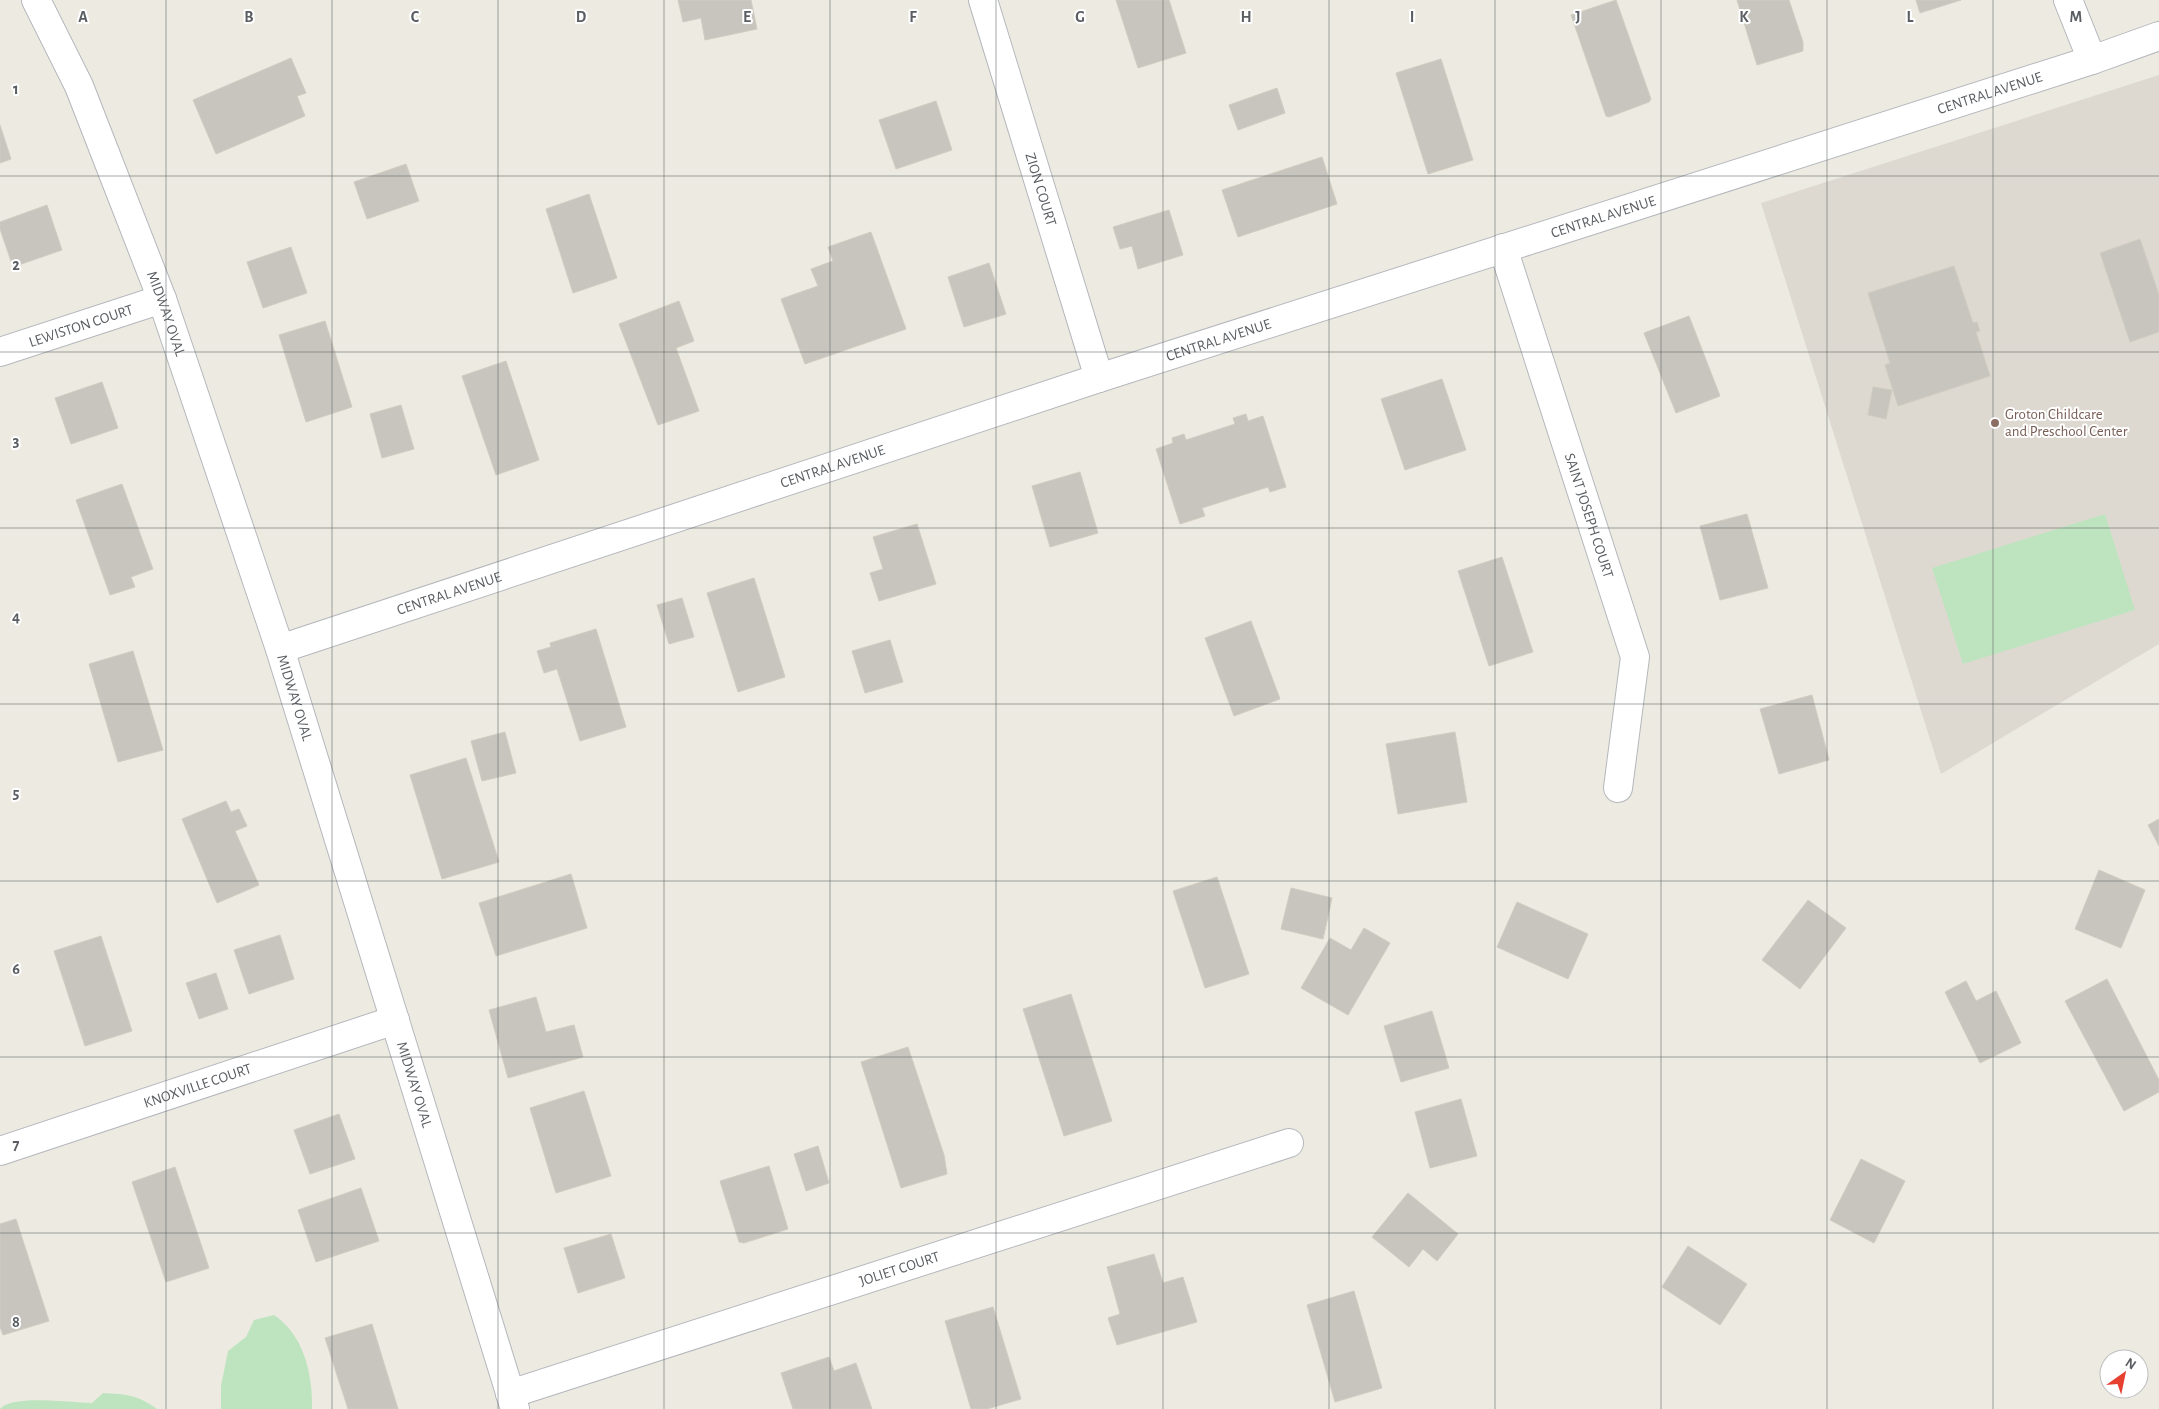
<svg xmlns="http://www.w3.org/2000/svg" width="2159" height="1409" font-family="'Alegreya Sans',sans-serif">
<rect width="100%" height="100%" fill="#edeae2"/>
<path fill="#ddd9d0" d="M 2159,75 L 2159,644 L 1941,774 L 1761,203 Z"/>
<g fill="#bee4bf">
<path d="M 2105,514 L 2135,610 L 1963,664 L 1932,568 Z"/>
<path d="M 274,1315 C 304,1335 313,1375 312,1409 L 221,1409 L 221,1386 L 228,1351 L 246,1337 L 254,1320 Z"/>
<path d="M 103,1393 C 126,1394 138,1395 157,1409 L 0,1409 C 13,1394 71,1403 92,1403 Z"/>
</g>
<g fill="#c8c5bf" stroke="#d1ccc0">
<path d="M 678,0 L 751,0 L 757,29 L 705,40 L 701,18 L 683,22 Z"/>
<path d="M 1116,0 L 1169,0 L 1186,53 L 1138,68 Z"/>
<path d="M 1616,0 L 1651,99 L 1649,102 L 1609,117 L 1606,116 L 1571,15 Z"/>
<path d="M 1737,0 L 1789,0 L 1803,42 L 1803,51 L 1757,65 Z"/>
<path d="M 1916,0 L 1961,0 L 1920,13 Z"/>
<path d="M 291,58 L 306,93 L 297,96 L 305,116 L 216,154 L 193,100 Z"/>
<path d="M 1441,59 L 1473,160 L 1428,174 L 1396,73 Z"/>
<path d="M 1277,88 L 1285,113 L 1238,130 L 1229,105 Z"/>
<path d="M 936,101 L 952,150 L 896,169 L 879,120 Z"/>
<path d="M 0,125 L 11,159 L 0,163 Z"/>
<path d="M 1322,157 L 1337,204 L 1238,237 L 1222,190 Z"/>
<path d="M 406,164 L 419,201 L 367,219 L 354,182 Z"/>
<path d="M 589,194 L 617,278 L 573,293 L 546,209 Z"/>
<path d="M 47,205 L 62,250 L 13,267 L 0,229 L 0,222 Z"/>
<path d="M 1169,210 L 1183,255 L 1138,269 L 1132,246 L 1120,249 L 1113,227 Z"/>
<path d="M 871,232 L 906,329 L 805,364 L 781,299 L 818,286 L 811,269 L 833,261 L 828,247 Z"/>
<path d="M 2140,239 L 2159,295 L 2159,332 L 2130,342 L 2100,253 Z"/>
<path d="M 291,247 L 307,293 L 263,308 L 247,262 Z"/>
<path d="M 989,263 L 1006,314 L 964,327 L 948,277 Z"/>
<path d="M 1954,266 L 1973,323 L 1977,322 L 1980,331 L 1976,332 L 1990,376 L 1898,406 L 1885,365 L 1890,363 L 1868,293 Z"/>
<path d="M 679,301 L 694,341 L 676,348 L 699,411 L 658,425 L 619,324 Z"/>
<path d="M 1689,316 L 1720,396 L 1676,413 L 1644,333 Z"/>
<path d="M 325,321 L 352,407 L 306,422 L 279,335 Z"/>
<path d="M 506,361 L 539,460 L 496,475 L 462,376 Z"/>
<path d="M 1442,379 L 1466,450 L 1405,470 L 1381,399 Z"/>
<path d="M 102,382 L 118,428 L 71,444 L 55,398 Z"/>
<path d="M 1873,387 L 1892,390 L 1886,419 L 1868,415 Z"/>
<path d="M 401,405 L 414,449 L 382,458 L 370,414 Z"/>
<path d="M 1246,414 L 1248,421 L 1263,416 L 1286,487 L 1270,492 L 1268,487 L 1202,508 L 1205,516 L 1180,524 L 1156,449 L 1173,443 L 1172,438 L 1184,434 L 1186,440 L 1235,424 L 1233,418 Z"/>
<path d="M 1080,472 L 1098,533 L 1050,547 L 1032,486 Z"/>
<path d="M 122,484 L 153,569 L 131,577 L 135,587 L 110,595 L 76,500 Z"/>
<path d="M 1747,514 L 1768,588 L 1720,600 L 1700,526 Z"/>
<path d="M 917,524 L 936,584 L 879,601 L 870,573 L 883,569 L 873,537 Z"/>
<path d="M 1502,557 L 1533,652 L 1489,666 L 1458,571 Z"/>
<path d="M 754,578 L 785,677 L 738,692 L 707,593 Z"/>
<path d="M 682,598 L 694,637 L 669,644 L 657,605 Z"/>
<path d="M 1251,621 L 1280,699 L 1234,716 L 1205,638 Z"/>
<path d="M 596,629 L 626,727 L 580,741 L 557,669 L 544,673 L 537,651 L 551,647 L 550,643 Z"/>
<path d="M 890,640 L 903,682 L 865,693 L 852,651 Z"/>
<path d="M 133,651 L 163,750 L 118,762 L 89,664 Z"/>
<path d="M 1812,695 L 1829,760 L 1779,774 L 1760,709 Z"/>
<path d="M 505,732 L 516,773 L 482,781 L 471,741 Z"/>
<path d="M 1455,732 L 1467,802 L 1398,814 L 1386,744 Z"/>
<path d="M 466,758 L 499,862 L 442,879 L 410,775 Z"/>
<path d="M 226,801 L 231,812 L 239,809 L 247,826 L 235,831 L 259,885 L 217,903 L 182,819 Z"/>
<path d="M 2159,819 L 2159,846 L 2148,825 Z"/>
<path d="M 2099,870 L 2145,890 L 2121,948 L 2075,929 Z"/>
<path d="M 571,874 L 587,928 L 496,956 L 479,903 Z"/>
<path d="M 1217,877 L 1249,974 L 1205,988 L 1173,891 Z"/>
<path d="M 1291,888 L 1332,898 L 1323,939 L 1281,929 Z"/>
<path d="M 1808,900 L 1846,928 L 1800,989 L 1762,960 Z"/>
<path d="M 1517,902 L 1588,934 L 1568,979 L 1497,947 Z"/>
<path d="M 1364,928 L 1390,943 L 1348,1015 L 1301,988 L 1330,938 L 1351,950 Z"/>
<path d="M 280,935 L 294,979 L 249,994 L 234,950 Z"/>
<path d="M 101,936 L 132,1031 L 85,1046 L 54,951 Z"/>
<path d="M 216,973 L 228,1009 L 199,1019 L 186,983 Z"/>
<path d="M 2107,979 L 2159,1080 L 2159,1092 L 2124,1111 L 2065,1001 Z"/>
<path d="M 1966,981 L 1976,1001 L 1996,991 L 2021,1043 L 1980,1063 L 1945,992 Z"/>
<path d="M 1071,994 L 1112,1121 L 1064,1136 L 1023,1009 Z"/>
<path d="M 536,997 L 546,1032 L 574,1025 L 583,1057 L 508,1078 L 489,1010 Z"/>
<path d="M 1432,1011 L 1449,1068 L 1401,1082 L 1384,1026 Z"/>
<path d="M 908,1047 L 944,1155 L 947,1174 L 901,1188 L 861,1062 Z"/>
<path d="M 584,1091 L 611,1176 L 556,1193 L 530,1108 Z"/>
<path d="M 1461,1099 L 1477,1156 L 1430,1168 L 1415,1112 Z"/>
<path d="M 339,1114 L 355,1159 L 310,1174 L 294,1130 Z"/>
<path d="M 818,1146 L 829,1183 L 806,1191 L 794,1154 Z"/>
<path d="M 1861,1159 L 1905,1181 L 1874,1243 L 1830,1220 Z"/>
<path d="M 769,1166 L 788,1229 L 744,1243 L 739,1242 L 720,1181 Z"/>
<path d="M 175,1167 L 209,1268 L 166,1282 L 132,1182 Z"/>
<path d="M 361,1188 L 379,1241 L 316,1262 L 298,1210 Z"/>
<path d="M 1408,1193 L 1458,1234 L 1437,1261 L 1423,1249 L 1409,1267 L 1372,1237 Z"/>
<path d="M 16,1219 L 49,1321 L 3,1335 L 0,1327 L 0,1224 Z"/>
<path d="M 611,1234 L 625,1278 L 578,1293 L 564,1248 Z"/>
<path d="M 1688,1246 L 1747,1284 L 1720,1325 L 1662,1287 Z"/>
<path d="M 1154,1254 L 1163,1283 L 1183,1277 L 1197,1322 L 1117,1345 L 1108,1318 L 1120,1314 L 1107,1267 Z"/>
<path d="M 1354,1291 L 1382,1388 L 1335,1402 L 1307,1305 Z"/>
<path d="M 993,1307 L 1021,1399 L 987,1409 L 971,1409 L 945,1321 Z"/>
<path d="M 372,1324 L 398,1409 L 348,1409 L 325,1338 Z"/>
<path d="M 829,1357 L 834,1371 L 856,1363 L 872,1409 L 793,1409 L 781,1373 Z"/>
</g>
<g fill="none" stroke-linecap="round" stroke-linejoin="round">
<defs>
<g id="street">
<path id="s1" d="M 36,0 L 79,86 L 162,299 L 280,649 L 515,1409"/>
<path id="s2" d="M 983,0 L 1099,378"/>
<path d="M 2068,0 L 2092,60"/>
<path id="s3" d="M 1503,248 L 1635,657 L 1618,788"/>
<path id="s4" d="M 0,352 L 162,299"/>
<path id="s5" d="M 280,649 L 1099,378 L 2092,60 L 2159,36"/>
<path id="s6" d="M 0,1151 L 395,1020"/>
<path id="s7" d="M 510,1394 L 1289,1143"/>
</g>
</defs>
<use href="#street" stroke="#b4b8bc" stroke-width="30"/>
<use href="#street" stroke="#fff" stroke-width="28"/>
</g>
<path fill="none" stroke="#5a5e62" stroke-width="1" stroke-opacity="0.55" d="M 166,0 L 166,1409M 332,0 L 332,1409M 498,0 L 498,1409M 664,0 L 664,1409M 830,0 L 830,1409M 996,0 L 996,1409M 1163,0 L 1163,1409M 1329,0 L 1329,1409M 1495,0 L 1495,1409M 1661,0 L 1661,1409M 1827,0 L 1827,1409M 1993,0 L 1993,1409M 0,176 L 2159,176M 0,352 L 2159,352M 0,528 L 2159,528M 0,704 L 2159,704M 0,881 L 2159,881M 0,1057 L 2159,1057M 0,1233 L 2159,1233"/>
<circle fill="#8d6e63" stroke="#fff" stroke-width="2" cx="1995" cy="423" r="5"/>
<g text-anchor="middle" stroke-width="4" stroke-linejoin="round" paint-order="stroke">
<g font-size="15" fill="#5a5e62" stroke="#fff">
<text dy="5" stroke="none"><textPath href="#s5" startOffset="1798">CENTRAL AVENUE</textPath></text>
<text dy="5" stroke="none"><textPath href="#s2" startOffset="198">ZION COURT</textPath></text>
<text dy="5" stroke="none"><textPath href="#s5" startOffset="1392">CENTRAL AVENUE</textPath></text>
<text dy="5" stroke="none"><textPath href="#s1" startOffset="340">MIDWAY OVAL</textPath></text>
<text dy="5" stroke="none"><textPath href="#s4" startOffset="85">LEWISTON COURT</textPath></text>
<text dy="5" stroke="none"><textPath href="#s5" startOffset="988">CENTRAL AVENUE</textPath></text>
<text dy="5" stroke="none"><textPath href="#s5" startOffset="582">CENTRAL AVENUE</textPath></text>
<text dy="5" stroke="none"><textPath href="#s3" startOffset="281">SAINT JOSEPH COURT</textPath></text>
<text dy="5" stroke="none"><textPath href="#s5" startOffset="178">CENTRAL AVENUE</textPath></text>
<text dy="5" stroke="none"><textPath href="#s1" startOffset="745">MIDWAY OVAL</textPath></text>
<text dy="5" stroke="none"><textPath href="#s1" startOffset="1150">MIDWAY OVAL</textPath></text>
<text dy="5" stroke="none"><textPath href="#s6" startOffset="208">KNOXVILLE COURT</textPath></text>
<text dy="5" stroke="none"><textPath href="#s7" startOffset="409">JOLIET COURT</textPath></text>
</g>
<g font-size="15" fill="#785e54" stroke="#fff" text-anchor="start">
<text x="2005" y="419">Groton Childcare<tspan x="2005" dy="17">and Preschool Center</tspan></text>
</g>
</g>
<g font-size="16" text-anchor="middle" font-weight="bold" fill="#5a5e62" stroke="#fff" stroke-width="4" stroke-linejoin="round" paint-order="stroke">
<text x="83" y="22">A</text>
<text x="249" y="22">B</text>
<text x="415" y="22">C</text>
<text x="581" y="22">D</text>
<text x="747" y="22">E</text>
<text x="913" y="22">F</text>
<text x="1080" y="22">G</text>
<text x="1246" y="22">H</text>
<text x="1412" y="22">I</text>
<text x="1578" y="22">J</text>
<text x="1744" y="22">K</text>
<text x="1910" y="22">L</text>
<text x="2076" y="22">M</text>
<text x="16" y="94">1</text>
<text x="16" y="270">2</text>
<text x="16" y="446">3</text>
<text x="16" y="622">4</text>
<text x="16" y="798">5</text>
<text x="16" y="974">6</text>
<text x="16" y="1150">7</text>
<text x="16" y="1327">8</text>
</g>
<g transform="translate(2124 1374) rotate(33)"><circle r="24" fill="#ffffff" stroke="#bdbfc0"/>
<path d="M0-4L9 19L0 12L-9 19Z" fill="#e54030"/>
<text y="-8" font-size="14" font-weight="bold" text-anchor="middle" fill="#5a5e62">N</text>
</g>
</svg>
